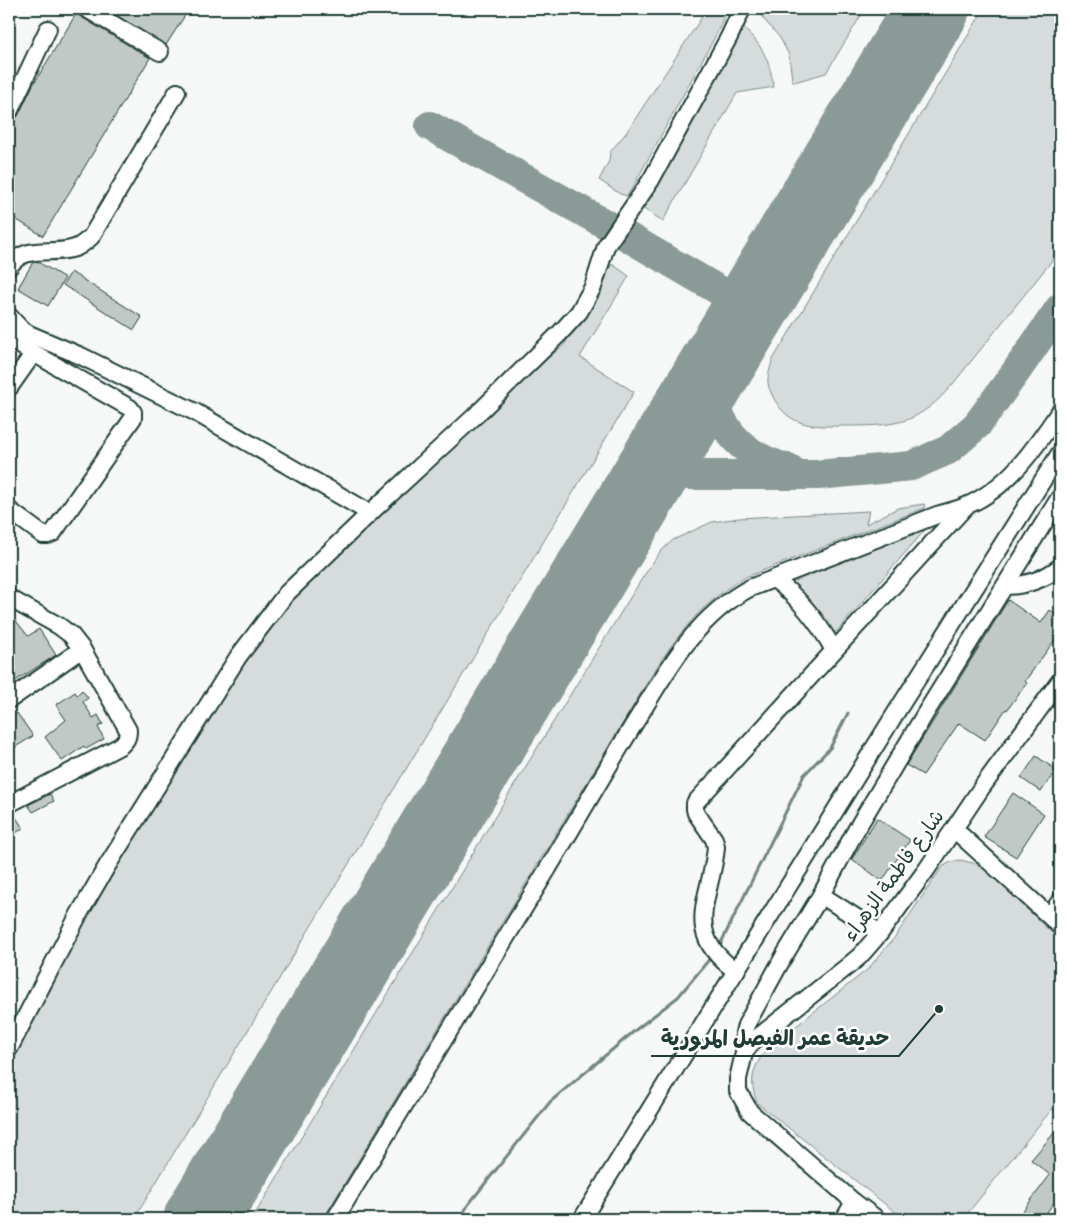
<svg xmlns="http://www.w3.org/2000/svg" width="1069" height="1228" font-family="Dekko,'Playpen Sans Arabic',sans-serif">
<rect width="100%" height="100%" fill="#f6f7f7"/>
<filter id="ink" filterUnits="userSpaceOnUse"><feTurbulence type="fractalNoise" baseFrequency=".02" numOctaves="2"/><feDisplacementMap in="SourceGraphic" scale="10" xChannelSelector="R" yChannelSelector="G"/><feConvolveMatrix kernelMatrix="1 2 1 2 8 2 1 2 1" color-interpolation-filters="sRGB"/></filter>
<g filter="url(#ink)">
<g fill="#d6dcdb" stroke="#7a8c88">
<path d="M 710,9 L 718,9 L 725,14 L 717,33 L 634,185 L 627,196 L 620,194 L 599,180 L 609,161 L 610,152 L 626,133 L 702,17 Z"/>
<path d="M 755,9 L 865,9 L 826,73 L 794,82 L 792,80 L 789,55 L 780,38 Z"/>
<path d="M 984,9 L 1060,9 L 1060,246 L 1050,263 L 952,385 C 938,401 923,415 903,421 C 885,426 865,426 846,426 C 815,426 790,429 773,397 C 771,392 767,385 768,379 C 768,373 771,367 772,361 Z"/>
<path d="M 734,20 C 760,41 768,54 774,87 L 737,93 L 663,221 L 637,205 Z"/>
<path d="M 612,264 L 629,276 L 580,357 L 634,392 L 134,1219 L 9,1219 L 9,1050 L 25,1013 L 267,613 L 537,367 L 564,345 L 587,308 Z"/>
<path d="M 924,504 L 925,508 L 746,577 C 705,599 677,635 653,673 L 323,1219 L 252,1219 L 502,805 L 641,580 L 660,552 L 673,540 L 712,522 L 739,518 L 869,511 L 866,524 L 898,508 Z"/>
<path d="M 935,522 L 925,530 L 837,631 L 829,635 L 787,584 L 788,571 Z"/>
<path d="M 960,860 L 973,863 L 987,870 L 1060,941 L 1060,1116 L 1052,1109 L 963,1219 L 904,1219 L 757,1103 C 749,1080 752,1069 766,1050 L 868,969 L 895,937 L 942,867 L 951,862 Z"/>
</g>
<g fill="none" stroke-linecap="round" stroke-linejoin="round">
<g stroke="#72857f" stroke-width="3">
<path d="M 719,947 L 804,775 L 830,748 L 848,713"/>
<path d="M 460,1219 L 468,1205 L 550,1102 L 638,1028 L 678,997 L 712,956"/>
</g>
<g stroke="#8a9a96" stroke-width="30">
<path d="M 430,126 L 616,230 L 751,309"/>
<path d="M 708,380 C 712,391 714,403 719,414 C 733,445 758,461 790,469"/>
<path d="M 651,475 L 818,475 L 911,466 L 948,450 L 977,425 L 1015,373 L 1060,308"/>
</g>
<path stroke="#8a9a96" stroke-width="75" d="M 201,1219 L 932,9"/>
</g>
<g fill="#c0c9c6" stroke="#1f3d34">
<path d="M 106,9 L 189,9 L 166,45 Z"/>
<path d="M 76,14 L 150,58 L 43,236 L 9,215 L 9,125 L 18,116 L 33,85 Z"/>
<path d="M 33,262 L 38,262 L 65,278 L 48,306 L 18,288 Z"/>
<path d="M 71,272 L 142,317 L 134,330 L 63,285 Z"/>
<path d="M 1008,600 L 1041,623 L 1050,610 L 1060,617 L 1060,645 L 1054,641 L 1025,681 L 1027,683 L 1007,710 L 1006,709 L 985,740 L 959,723 L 923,775 L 906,765 Z"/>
<path d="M 9,612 L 28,636 L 39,629 L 56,655 L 9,685 L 9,650 L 14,647 L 9,641 Z"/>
<path d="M 82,690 L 88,698 L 83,702 L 93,718 L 98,715 L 103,724 L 98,727 L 104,739 L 86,749 L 84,746 L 62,761 L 45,737 L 66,720 L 56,705 L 75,692 L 77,695 Z"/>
<path d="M 17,713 L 33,736 L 9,751 L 9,719 Z"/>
<path d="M 1036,756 L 1056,770 L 1041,792 L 1021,778 Z"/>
<path d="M 1013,793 L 1044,814 L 1016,857 L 984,837 Z"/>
<path d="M 50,794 L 54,801 L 33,812 L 28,805 Z"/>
<path d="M 13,813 L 23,828 L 9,838 L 9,814 Z"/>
<path d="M 877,818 L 910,840 L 882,881 L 852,859 Z"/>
<path d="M 1060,1126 L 1060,1194 L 1042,1219 L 1017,1219 L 1050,1175 L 1031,1160 Z"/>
</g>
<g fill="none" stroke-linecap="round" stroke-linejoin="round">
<defs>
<g id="minor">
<path d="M 87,9 L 160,52"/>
<path d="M 9,112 L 48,29"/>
<path d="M 9,267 C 25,243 52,256 75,248 C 81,246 86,241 91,237 L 177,92"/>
<path d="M 9,316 L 21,329 L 29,334 L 81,356 L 195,412 L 370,513"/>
<path d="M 9,339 L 130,408 L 133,412 L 133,418 L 53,533 L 48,535 L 43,535 L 9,510"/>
<path d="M 9,388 L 33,354"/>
<path d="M 774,579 C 800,598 818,622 834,650"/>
<path d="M 1005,586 C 1026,586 1043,580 1060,567"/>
<path d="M 9,598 L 59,626 L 71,635 L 82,649 L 128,730 C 128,738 126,741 120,746 L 9,804"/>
<path d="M 9,700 L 82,649"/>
<path d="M 954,829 L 1060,926"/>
<path d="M 821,895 L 880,933"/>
<path d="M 1050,916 L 1060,901"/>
<path d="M 736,971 C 680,932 712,898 716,847 L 714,839 L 696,813 L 695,809 L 695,803 L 965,507"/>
<path d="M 9,1049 L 79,914 L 107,866 L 238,657 L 286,594 L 370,513 L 475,416 L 560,333 L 579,312 L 593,287 L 606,246 L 651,180 L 729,37 L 742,9"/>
<path d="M 744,1053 L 744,1033 L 746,1025 L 784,956 L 821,895 L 856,830 L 925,714 L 1060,497"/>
<path d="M 335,1219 C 405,1103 476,987 547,870 C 578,819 607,767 639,716 C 669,667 697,616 750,588 L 937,515 C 947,512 957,510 966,506 C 1009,487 1035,448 1060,411"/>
<path d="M 582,1219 L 897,711 L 1060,453"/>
<path d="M 844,1219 L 854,1202"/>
<path d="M 877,1219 L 854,1202 L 750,1112 L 738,1091 L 738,1079 L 744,1053 L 753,1041 L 848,966 L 860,956 L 880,933 L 927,869 L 982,787 L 1060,681"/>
</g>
</defs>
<use href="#minor" stroke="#1f3d34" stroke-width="20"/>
<use href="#minor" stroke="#fff" stroke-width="16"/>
</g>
</g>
<g text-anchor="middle" stroke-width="5" stroke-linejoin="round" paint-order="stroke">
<g font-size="20" fill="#1f3d34" stroke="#fff">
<text transform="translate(893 875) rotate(-54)" y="7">شارع فاطمة الزهراء</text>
</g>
</g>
<path fill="none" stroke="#1f3d34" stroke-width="2" d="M939 1009L899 1056H651"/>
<circle fill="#1f3d34" stroke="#fff" stroke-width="2" cx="939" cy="1009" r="5"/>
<g font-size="21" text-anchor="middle" font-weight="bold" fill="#1f3d34" stroke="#fff" stroke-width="5" stroke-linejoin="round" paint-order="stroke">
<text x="775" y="1045">حديقة عمر الفيصل المرورية</text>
</g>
<rect width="1069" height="1228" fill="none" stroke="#fff" stroke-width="30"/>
<rect x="15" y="15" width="1039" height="1198" fill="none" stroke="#1f3d34" stroke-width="2" filter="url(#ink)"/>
</svg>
